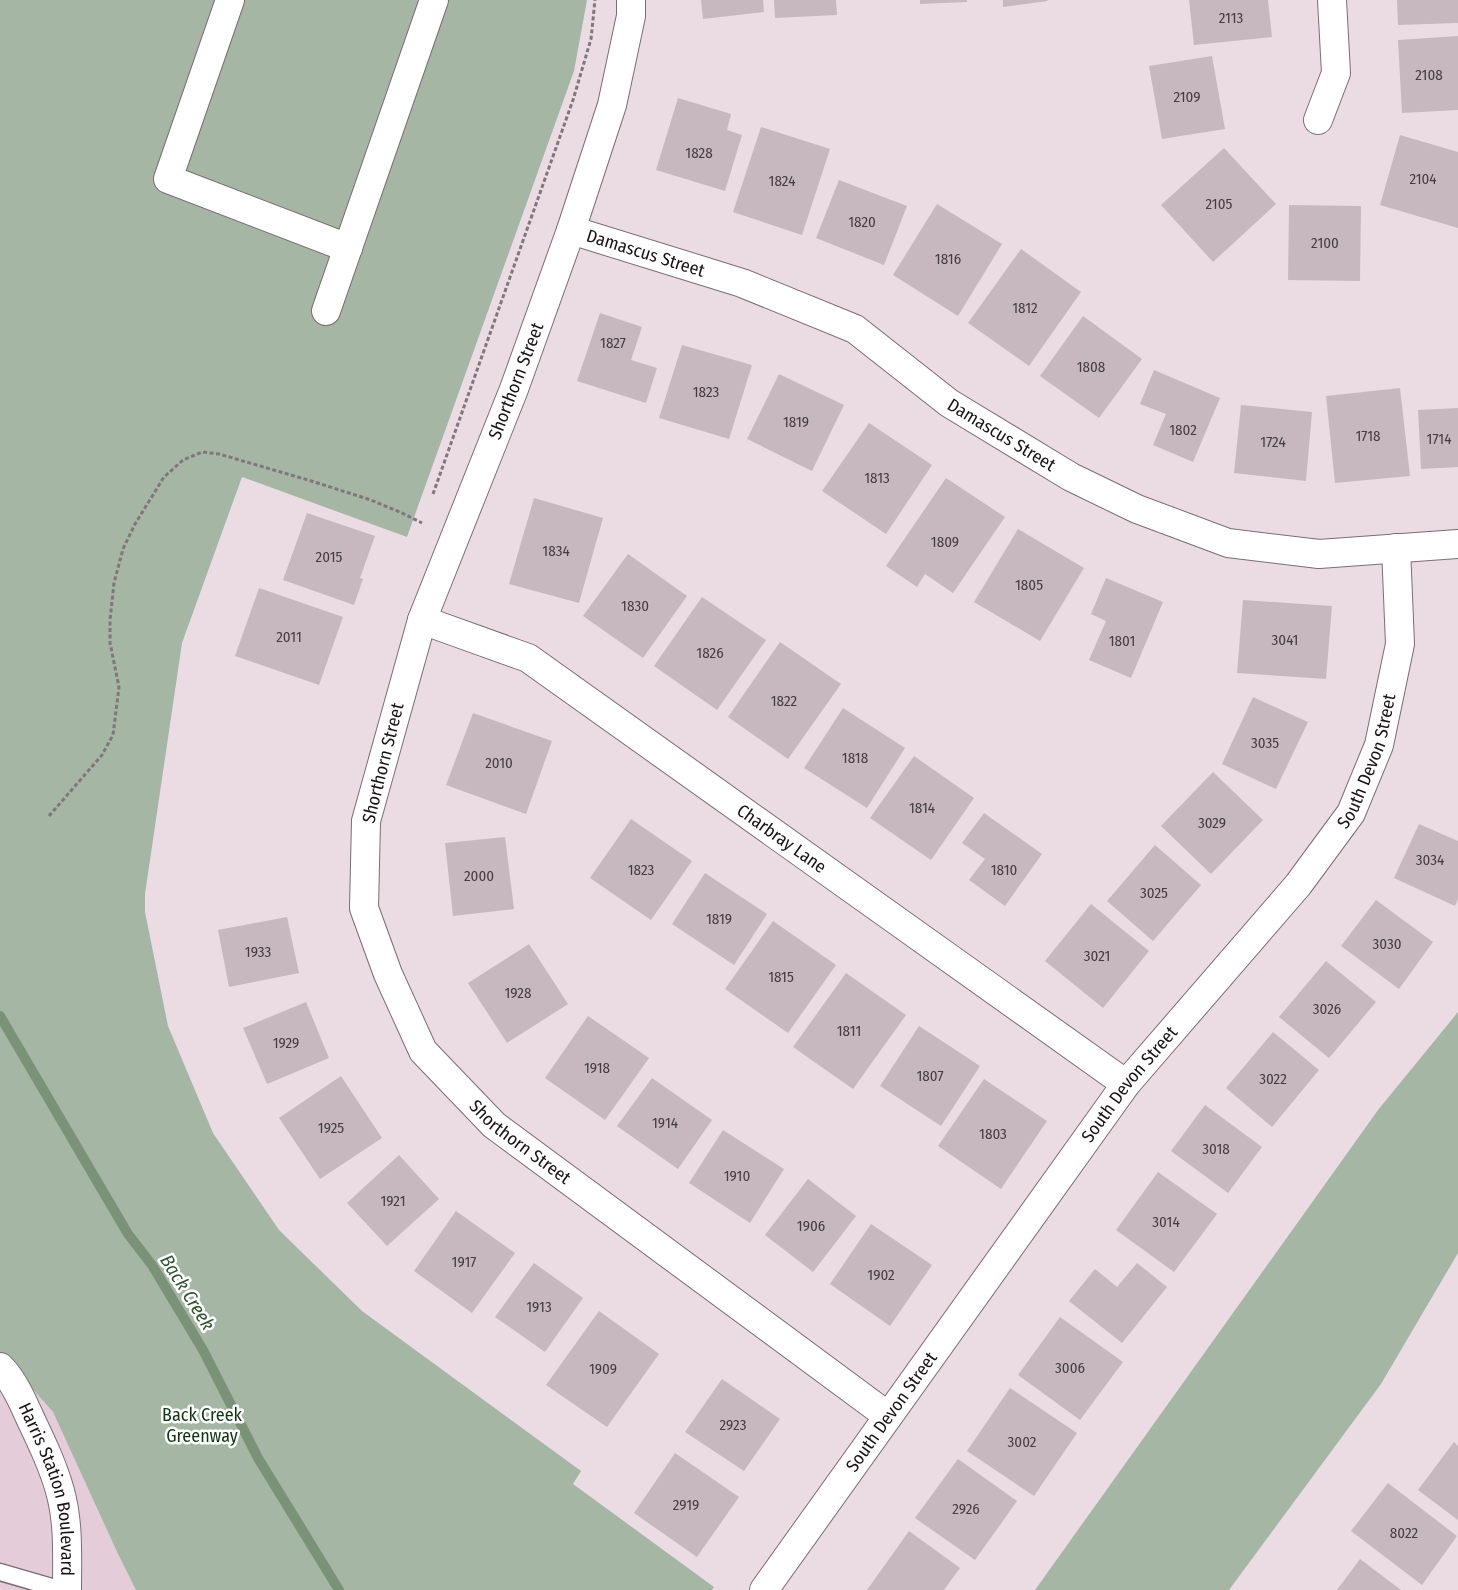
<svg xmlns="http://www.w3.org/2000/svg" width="1458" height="1590" font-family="'Fira Sans Condensed',sans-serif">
<rect width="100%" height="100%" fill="#ebdce3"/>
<path fill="#e4cdd8" d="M 0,1352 L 53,1412 L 118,1554 L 136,1590 L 0,1590 Z"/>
<g fill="#a5b6a5">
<path d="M 0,0 L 587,0 L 574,71 L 407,537 L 242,477 L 182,643 L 145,894 L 145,912 L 168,1026 L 213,1133 L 279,1230 L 362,1311 L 581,1471 L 573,1484 L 714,1587 L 712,1590 L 136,1590 L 118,1554 L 53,1412 L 0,1352 Z"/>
<path d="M 1458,1012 L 1458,1253 L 1381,1384 L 1229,1590 L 1035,1590 L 1378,1110 Z"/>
</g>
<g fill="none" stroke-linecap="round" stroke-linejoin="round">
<path stroke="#799278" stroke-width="10" d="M 0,1016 L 128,1234 L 152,1265 L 203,1350 L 258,1458 L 339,1590"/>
</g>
<g fill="#c7b8bf">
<path d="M 701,0 L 763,0 L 764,12 L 703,19 Z"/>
<path d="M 774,0 L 836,0 L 837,15 L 775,18 Z"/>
<path d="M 920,0 L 967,0 L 967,2 L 920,4 Z"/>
<path d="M 1003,0 L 1047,0 L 1048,1 L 1003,7 Z"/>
<path d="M 1189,0 L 1268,0 L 1272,37 L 1194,45 Z"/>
<path d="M 1397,0 L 1458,0 L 1458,23 L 1398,25 Z"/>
<path d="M 1458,36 L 1458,110 L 1402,113 L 1398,40 Z"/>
<path d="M 1212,56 L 1225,129 L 1162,139 L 1149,66 Z"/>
<path d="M 678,98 L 731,114 L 727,130 L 742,135 L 725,191 L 656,170 Z"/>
<path d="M 761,127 L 830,149 L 802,235 L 733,212 Z"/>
<path d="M 1400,135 L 1458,152 L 1458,228 L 1380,205 Z"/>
<path d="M 1224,148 L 1276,204 L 1213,262 L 1161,205 Z"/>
<path d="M 839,180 L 907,206 L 884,265 L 816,238 Z"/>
<path d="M 937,204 L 1002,244 L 958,316 L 893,275 Z"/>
<path d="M 1289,205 L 1361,206 L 1360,281 L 1288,280 Z"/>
<path d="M 1021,249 L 1081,292 L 1029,366 L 968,323 Z"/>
<path d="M 600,313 L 642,327 L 631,360 L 657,368 L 646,403 L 577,381 Z"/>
<path d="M 1083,316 L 1142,359 L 1099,418 L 1040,376 Z"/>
<path d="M 682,345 L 752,365 L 729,439 L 659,418 Z"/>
<path d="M 1154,370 L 1220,398 L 1193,462 L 1153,445 L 1166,414 L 1140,404 Z"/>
<path d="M 779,374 L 844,405 L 812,471 L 747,439 Z"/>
<path d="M 1400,388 L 1410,476 L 1335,483 L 1326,396 Z"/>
<path d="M 1241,405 L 1312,412 L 1306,481 L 1234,473 Z"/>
<path d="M 1458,408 L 1458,467 L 1421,469 L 1418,410 Z"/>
<path d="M 869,423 L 932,465 L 886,534 L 822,491 Z"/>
<path d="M 946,478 L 1005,517 L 953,593 L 925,574 L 917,587 L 886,566 Z"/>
<path d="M 534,498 L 603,518 L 579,603 L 509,584 Z"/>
<path d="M 307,513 L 375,536 L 360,578 L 363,579 L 354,605 L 283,580 Z"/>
<path d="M 1018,529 L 1084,568 L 1040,641 L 974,602 Z"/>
<path d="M 628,554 L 687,596 L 643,658 L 583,616 Z"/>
<path d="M 1106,578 L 1163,602 L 1131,678 L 1089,660 L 1106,621 L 1091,614 Z"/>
<path d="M 259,588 L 343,617 L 319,685 L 235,656 Z"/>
<path d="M 702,597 L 766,640 L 717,710 L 654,666 Z"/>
<path d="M 1243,600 L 1332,606 L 1326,679 L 1237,673 Z"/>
<path d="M 780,642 L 841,684 L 788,759 L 728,717 Z"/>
<path d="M 1253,697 L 1308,722 L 1276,789 L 1222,764 Z"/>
<path d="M 843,708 L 905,748 L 867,808 L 804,768 Z"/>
<path d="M 473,713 L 552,741 L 526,814 L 446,785 Z"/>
<path d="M 914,756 L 974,798 L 931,860 L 870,818 Z"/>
<path d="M 1213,772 L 1263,820 L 1211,874 L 1161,826 Z"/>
<path d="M 984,813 L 1042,854 L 1005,906 L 969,880 L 985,859 L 962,843 Z"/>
<path d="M 631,819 L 692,861 L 651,920 L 590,878 Z"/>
<path d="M 1419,824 L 1458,841 L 1458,899 L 1455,906 L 1394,878 Z"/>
<path d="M 505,837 L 514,909 L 453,916 L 445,843 Z"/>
<path d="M 1155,845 L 1201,885 L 1153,941 L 1107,901 Z"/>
<path d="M 705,873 L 767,914 L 734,965 L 672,924 Z"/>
<path d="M 1376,900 L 1433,942 L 1399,989 L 1341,946 Z"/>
<path d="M 1091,904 L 1149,951 L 1103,1008 L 1045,961 Z"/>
<path d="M 287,917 L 299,973 L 229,987 L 218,930 Z"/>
<path d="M 773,921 L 836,965 L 788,1033 L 725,989 Z"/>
<path d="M 529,944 L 568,1004 L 507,1043 L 468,983 Z"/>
<path d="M 1326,961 L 1376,1002 L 1329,1058 L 1279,1017 Z"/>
<path d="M 846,973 L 906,1015 L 853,1089 L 793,1047 Z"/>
<path d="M 306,1002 L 329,1058 L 267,1084 L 243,1028 Z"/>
<path d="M 588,1016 L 649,1058 L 605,1120 L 545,1078 Z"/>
<path d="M 919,1026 L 980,1066 L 941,1126 L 880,1086 Z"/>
<path d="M 1273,1032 L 1319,1070 L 1272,1127 L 1226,1088 Z"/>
<path d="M 341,1076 L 382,1138 L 320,1179 L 279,1118 Z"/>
<path d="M 652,1078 L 712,1120 L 678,1169 L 617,1126 Z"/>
<path d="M 984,1079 L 1047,1121 L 1001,1189 L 938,1146 Z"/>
<path d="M 1205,1105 L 1262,1147 L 1228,1193 L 1171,1151 Z"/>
<path d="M 723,1130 L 784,1169 L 750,1223 L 689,1183 Z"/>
<path d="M 399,1155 L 439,1199 L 387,1246 L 347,1203 Z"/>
<path d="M 1158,1172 L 1217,1214 L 1174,1272 L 1116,1230 Z"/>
<path d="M 808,1179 L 856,1216 L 813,1272 L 765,1235 Z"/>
<path d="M 456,1211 L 515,1253 L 472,1313 L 414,1271 Z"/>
<path d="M 871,1224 L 932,1265 L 890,1326 L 830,1284 Z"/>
<path d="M 534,1263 L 583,1298 L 545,1352 L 495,1317 Z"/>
<path d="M 1137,1263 L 1167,1287 L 1122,1343 L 1069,1301 L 1095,1269 L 1117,1287 Z"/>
<path d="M 599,1311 L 659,1354 L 607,1427 L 546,1385 Z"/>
<path d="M 1060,1317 L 1123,1362 L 1080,1420 L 1018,1375 Z"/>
<path d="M 722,1379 L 780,1419 L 744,1471 L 685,1432 Z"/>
<path d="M 1010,1388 L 1077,1433 L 1034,1496 L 967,1451 Z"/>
<path d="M 1454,1442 L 1458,1446 L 1458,1520 L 1418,1490 Z"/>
<path d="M 675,1453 L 739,1497 L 697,1557 L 634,1513 Z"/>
<path d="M 958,1459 L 1017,1501 L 975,1560 L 915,1518 Z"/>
<path d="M 1388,1483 L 1457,1536 L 1422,1585 L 1351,1531 Z"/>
<path d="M 909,1531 L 960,1568 L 944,1590 L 867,1590 Z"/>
<path d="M 1360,1559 L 1401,1590 L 1337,1590 Z"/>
</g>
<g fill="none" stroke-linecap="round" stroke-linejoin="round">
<defs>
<path id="lane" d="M 0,1572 L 62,1590"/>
<g id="street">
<path d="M 230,0 L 168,179 L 348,248"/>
<path id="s1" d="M 631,0 L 631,16 L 612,105 L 571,230 L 514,389 L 422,620 L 366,821 L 364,908 L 388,974 L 423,1051 L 494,1125 L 888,1416"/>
<path d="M 1318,120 L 1336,73 L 1332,0"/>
<path id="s2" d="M 571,230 L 742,283 L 855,329 L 949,403 L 1071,477 L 1137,509 L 1228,543 L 1319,554 L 1458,544"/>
<path d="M 326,311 L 434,0"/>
<path id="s3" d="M 422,620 L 528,658 L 1126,1084"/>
<path id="s4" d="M 0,1367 C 14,1381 23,1402 31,1420 C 42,1443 53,1466 60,1491 C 69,1523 67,1557 67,1590"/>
<path id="s5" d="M 764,1590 L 1126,1084 L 1298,885 L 1351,813 L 1379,745 L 1400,644 L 1396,548"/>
</g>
</defs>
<use href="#lane" stroke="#7b6d74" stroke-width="19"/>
<use href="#street" stroke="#7b6d74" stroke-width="30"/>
<g stroke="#80767b" stroke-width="3" stroke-dasharray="4 2.5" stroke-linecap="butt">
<path d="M 433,494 L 573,100 L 591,39 L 595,0"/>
<path d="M 49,816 L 102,755 L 113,735 L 119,687 L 110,643 L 110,620 L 114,583 L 123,549 L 135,524 L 164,477 L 183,460 L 202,452 L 219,454 L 308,480 L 371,500 L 402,513 L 422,523"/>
</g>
<use href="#lane" stroke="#fff" stroke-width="16"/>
<use href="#street" stroke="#fff" stroke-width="28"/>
</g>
<g text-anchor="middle" stroke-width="5" stroke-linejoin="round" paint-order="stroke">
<g font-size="15" fill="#443c40">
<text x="1231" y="23">2113</text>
<text x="1429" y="80">2108</text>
<text x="1187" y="102">2109</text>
<text x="699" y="158">1828</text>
<text x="1423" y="184">2104</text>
<text x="782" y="186">1824</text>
<text x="1219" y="209">2105</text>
<text x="862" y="227">1820</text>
<text x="1325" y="248">2100</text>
<text x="948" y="264">1816</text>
<text x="1025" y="313">1812</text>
<text x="613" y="348">1827</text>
<text x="1091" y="372">1808</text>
<text x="706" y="397">1823</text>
<text x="796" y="427">1819</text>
<text x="1183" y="435">1802</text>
<text x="1368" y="441">1718</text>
<text x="1439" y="444">1714</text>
<text x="1273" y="447">1724</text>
<text x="877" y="483">1813</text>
<text x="945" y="547">1809</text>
<text x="556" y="556">1834</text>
<text x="329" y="562">2015</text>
<text x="1029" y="590">1805</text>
<text x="635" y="611">1830</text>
<text x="289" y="642">2011</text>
<text x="1285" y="645">3041</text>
<text x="1122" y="646">1801</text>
<text x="710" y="658">1826</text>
<text x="784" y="706">1822</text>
<text x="1265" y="748">3035</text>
<text x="855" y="763">1818</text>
<text x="499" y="768">2010</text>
<text x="922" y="813">1814</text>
<text x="1212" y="828">3029</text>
<text x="1430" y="865">3034</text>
<text x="641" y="875">1823</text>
<text x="1004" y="875">1810</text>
<text x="479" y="881">2000</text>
<text x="1154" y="898">3025</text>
<text x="719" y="924">1819</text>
<text x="1387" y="949">3030</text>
<text x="258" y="957">1933</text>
<text x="1097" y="961">3021</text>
<text x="781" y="982">1815</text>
<text x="518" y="998">1928</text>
<text x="1327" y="1014">3026</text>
<text x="849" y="1036">1811</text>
<text x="286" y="1048">1929</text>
<text x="597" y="1073">1918</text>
<text x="930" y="1081">1807</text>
<text x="1273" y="1084">3022</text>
<text x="665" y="1128">1914</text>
<text x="331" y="1133">1925</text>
<text x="993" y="1139">1803</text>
<text x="1216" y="1154">3018</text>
<text x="737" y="1181">1910</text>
<text x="393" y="1206">1921</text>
<text x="1166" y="1227">3014</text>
<text x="811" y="1231">1906</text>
<text x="464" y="1267">1917</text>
<text x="881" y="1280">1902</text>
<text x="539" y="1312">1913</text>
<text x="1070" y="1373">3006</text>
<text x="603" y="1374">1909</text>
<text x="733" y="1430">2923</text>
<text x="1022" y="1447">3002</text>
<text x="686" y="1510">2919</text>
<text x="966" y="1514">2926</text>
<text x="1404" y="1538">8022</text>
</g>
<g font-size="18" fill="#181315" stroke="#fff">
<text dy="6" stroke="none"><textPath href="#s2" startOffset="78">Damascus Street</textPath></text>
<text transform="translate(516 381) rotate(-69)" y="6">Shorthorn Street</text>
<text dy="6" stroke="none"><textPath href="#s2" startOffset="482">Damascus Street</textPath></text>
<text dy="6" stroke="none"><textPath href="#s5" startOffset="1029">South Devon Street</textPath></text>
<text transform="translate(383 763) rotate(-76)" y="6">Shorthorn Street</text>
<text dy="6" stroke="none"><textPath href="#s3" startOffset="424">Charbray Lane</textPath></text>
<text dy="6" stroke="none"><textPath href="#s5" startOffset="624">South Devon Street</textPath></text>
<text dy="6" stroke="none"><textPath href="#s1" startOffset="1240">Shorthorn Street</textPath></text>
<text dy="6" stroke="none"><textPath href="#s5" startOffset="219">South Devon Street</textPath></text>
<text dy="6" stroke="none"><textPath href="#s4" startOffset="134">Harris Station Boulevard</textPath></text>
</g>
<g font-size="18" fill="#0e3611" stroke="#fff">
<text x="202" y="1421">Back Creek<tspan x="202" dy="21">Greenway</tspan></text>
</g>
<g font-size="19" font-style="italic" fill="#2d552f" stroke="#fff">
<text transform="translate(188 1292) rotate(58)" y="7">Back Creek</text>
</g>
</g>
</svg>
